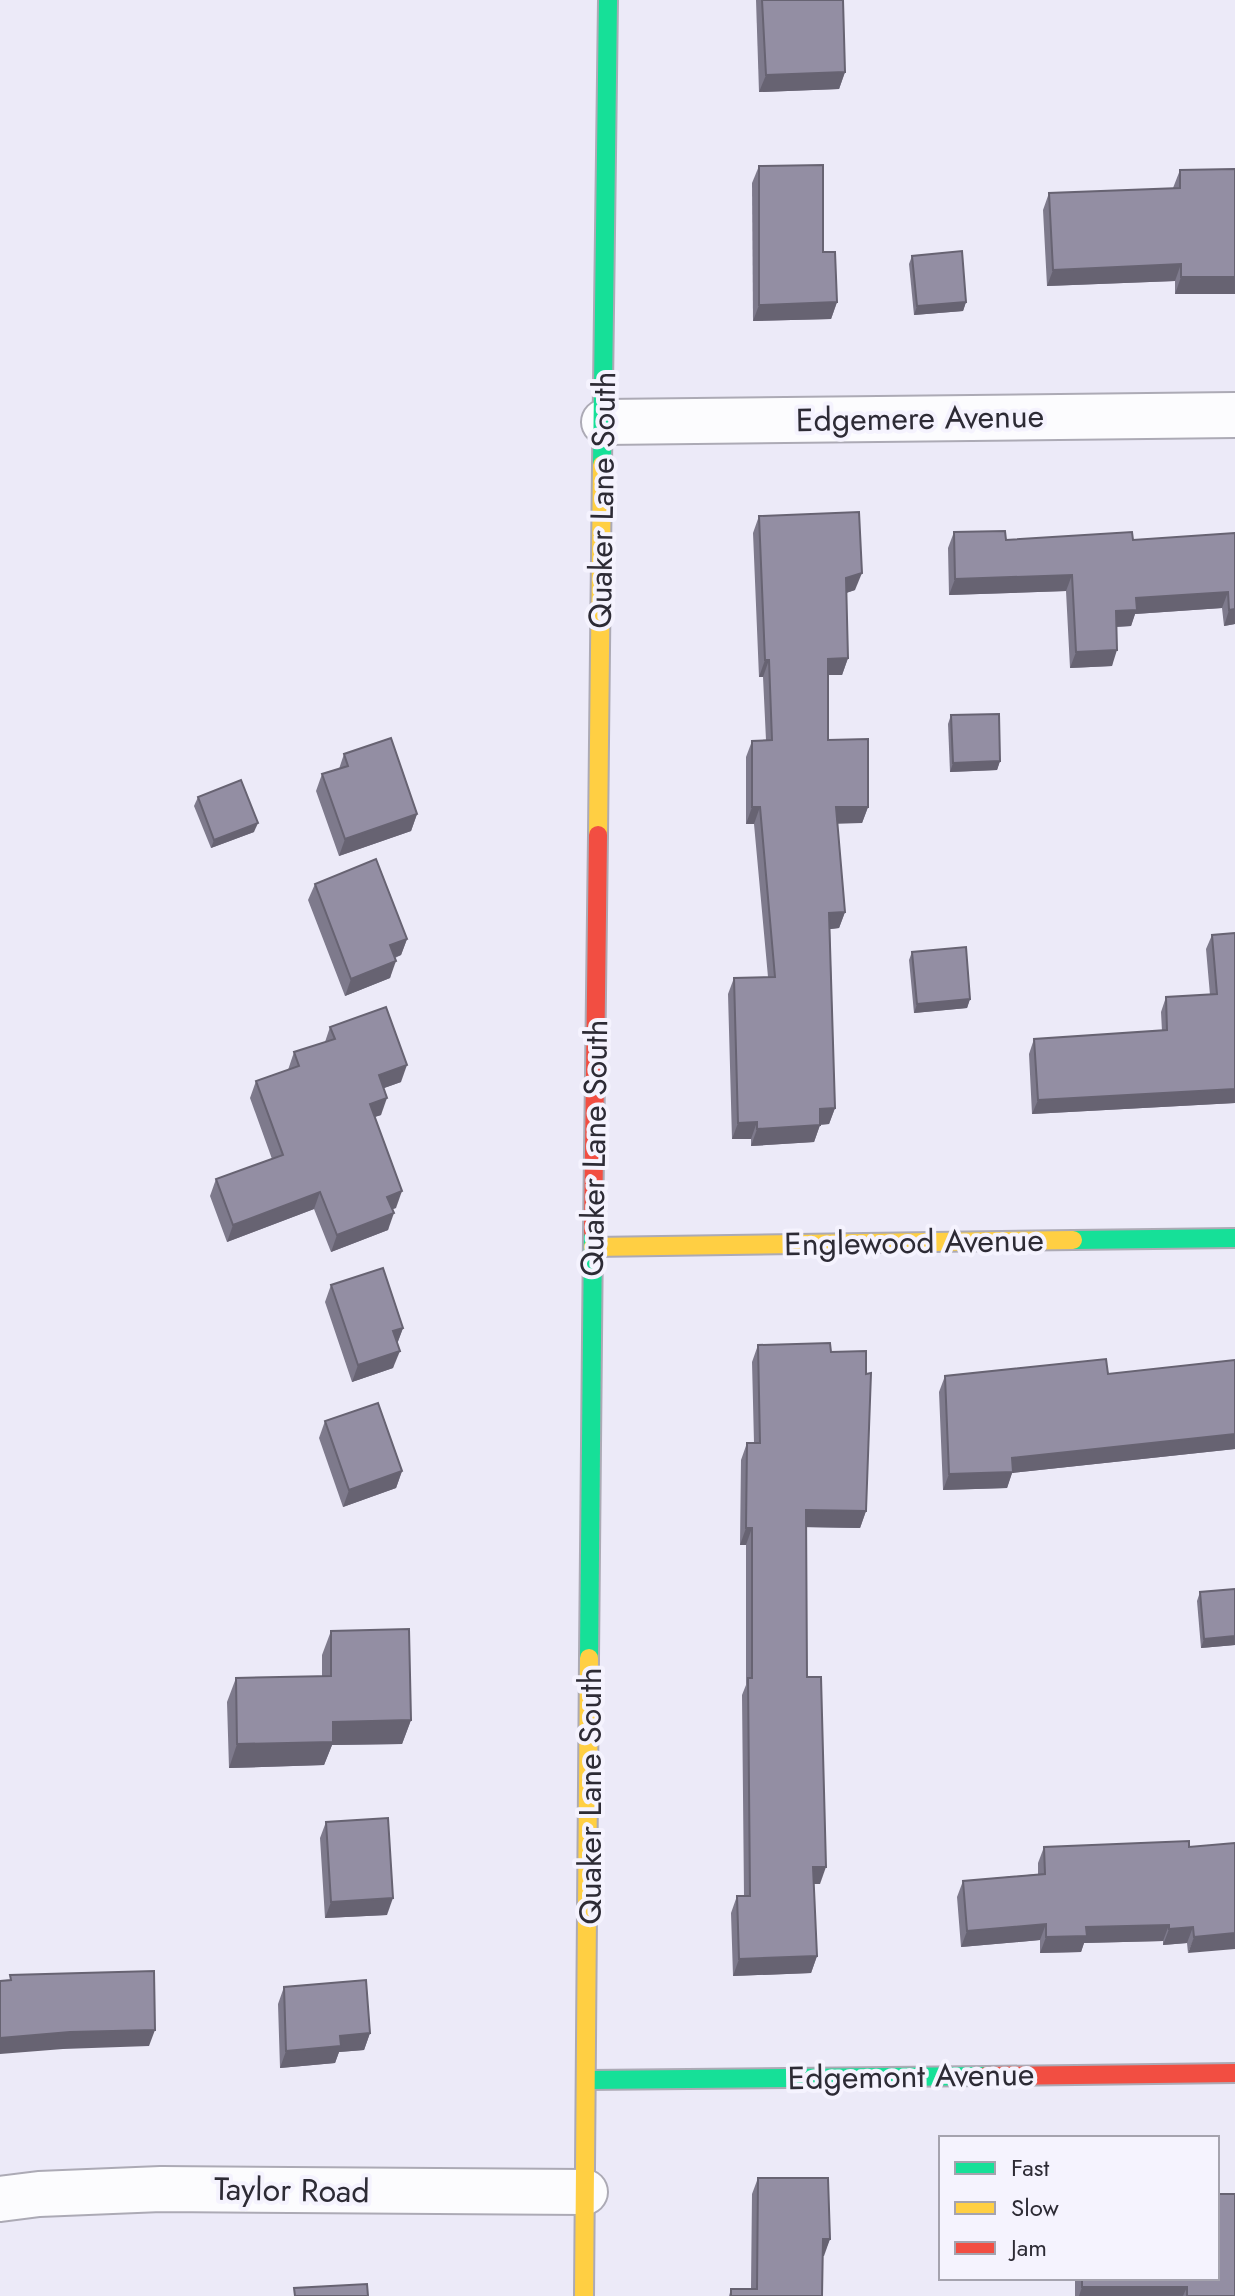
<svg xmlns="http://www.w3.org/2000/svg" width="1235" height="2296" font-family="Jost,sans-serif">
<rect width="100%" height="100%" fill="#eceaf8"/>
<g fill="none" stroke-linecap="round" stroke-linejoin="round">
<defs>
<g id="street">
<path d="M 604,422 L 1235,415"/>
<path d="M 0,2199 L 39,2194 L 161,2189 L 585,2192"/>
</g>
<g id="fast">
<path d="M 602,465 L 608,0"/>
<path d="M 1073,1240 L 1235,1238"/>
<path d="M 589,1658 L 593,1232"/>
<path d="M 588,2080 L 986,2076"/>
</g>
<g id="slow">
<path d="M 598,835 L 602,465"/>
<path d="M 593,1247 L 1073,1240"/>
<path d="M 584,2296 L 589,1658"/>
</g>
<g id="jam">
<path d="M 593,1232 L 598,835"/>
<path d="M 986,2076 L 1235,2073"/>
</g>
</defs>
<use href="#street" stroke="#acaab5" stroke-width="48"/>
<use href="#fast" stroke="#acaab5" stroke-width="22"/>
<use href="#slow" stroke="#acaab5" stroke-width="22"/>
<use href="#jam" stroke="#acaab5" stroke-width="22"/>
<use href="#street" stroke="#fcfcfe" stroke-width="44"/>
<use href="#fast" stroke="#16e098" stroke-width="18"/>
<use href="#slow" stroke="#ffcf43" stroke-width="18"/>
<use href="#jam" stroke="#f24e42" stroke-width="18"/>
</g>
<g fill="#7e7a8c">
<path d="M 756,0 L 843,0 L 845,72 L 839,89 L 759,92 Z"/>
<path d="M 759,166 L 823,252 L 837,302 L 831,319 L 753,321 L 752,183 Z"/>
<path d="M 1235,169 L 1235,294 L 1175,294 L 1175,281 L 1047,286 L 1043,210 L 1049,193 L 1173,188 L 1180,170 Z"/>
<path d="M 912,256 L 966,302 L 963,311 L 914,315 L 909,264 Z"/>
<path d="M 759,516 L 855,590 L 846,593 L 848,658 L 842,675 L 828,675 L 828,740 L 868,807 L 862,823 L 837,823 L 845,912 L 839,928 L 830,929 L 835,1108 L 829,1124 L 820,1125 L 814,1142 L 751,1146 L 751,1139 L 732,1139 L 728,994 L 734,978 L 768,977 L 754,824 L 746,824 L 746,757 L 752,741 L 766,740 L 763,677 L 759,677 L 753,533 Z"/>
<path d="M 954,532 L 1006,540 L 1133,540 L 1235,533 L 1235,624 L 1224,626 L 1222,608 L 1135,614 L 1131,626 L 1117,627 L 1112,666 L 1070,668 L 1066,591 L 949,595 L 948,548 Z"/>
<path d="M 951,715 L 1000,761 L 997,770 L 950,772 L 948,724 Z"/>
<path d="M 344,754 L 417,814 L 411,831 L 339,856 L 316,791 L 322,774 L 339,769 Z"/>
<path d="M 198,797 L 254,832 L 211,848 L 194,806 Z"/>
<path d="M 315,884 L 407,939 L 401,955 L 395,958 L 390,978 L 345,996 L 308,900 Z"/>
<path d="M 1235,933 L 1235,1103 L 1032,1114 L 1029,1054 L 1034,1039 L 1162,1031 L 1161,1012 L 1166,997 L 1210,995 L 1206,949 L 1212,935 Z"/>
<path d="M 912,952 L 970,999 L 967,1008 L 914,1013 L 909,960 Z"/>
<path d="M 330,1027 L 401,1082 L 384,1088 L 381,1115 L 374,1117 L 396,1208 L 392,1209 L 388,1230 L 331,1252 L 314,1209 L 227,1242 L 210,1196 L 216,1179 L 272,1159 L 250,1098 L 256,1081 L 288,1070 L 294,1052 L 325,1042 Z"/>
<path d="M 331,1285 L 403,1328 L 397,1344 L 393,1368 L 352,1382 L 325,1302 Z"/>
<path d="M 758,1345 L 831,1352 L 866,1511 L 860,1528 L 806,1527 L 807,1677 L 820,1884 L 813,1884 L 817,1956 L 811,1973 L 733,1976 L 731,1913 L 737,1896 L 744,1896 L 742,1695 L 746,1685 L 746,1545 L 740,1545 L 741,1460 L 747,1443 L 754,1443 L 752,1362 Z"/>
<path d="M 1235,1360 L 1235,1449 L 1012,1473 L 1007,1488 L 943,1490 L 939,1392 L 945,1376 L 1108,1374 Z"/>
<path d="M 325,1421 L 402,1471 L 396,1488 L 343,1507 L 319,1438 Z"/>
<path d="M 1235,1589 L 1235,1645 L 1201,1648 L 1197,1601 L 1200,1592 Z"/>
<path d="M 331,1631 L 411,1720 L 402,1744 L 332,1745 L 324,1765 L 229,1768 L 227,1702 L 236,1678 L 322,1676 L 322,1655 Z"/>
<path d="M 326,1822 L 387,1915 L 325,1918 L 320,1838 Z"/>
<path d="M 1235,1843 L 1188,1953 L 1187,1943 L 1163,1945 L 1163,1941 L 1084,1943 L 1081,1952 L 1040,1953 L 1040,1940 L 961,1947 L 957,1897 L 963,1881 L 1038,1874 L 1038,1863 L 1044,1847 L 1189,1847 Z"/>
<path d="M 284,1987 L 370,2033 L 364,2050 L 339,2052 L 335,2063 L 280,2068 L 278,2004 Z"/>
<path d="M 758,2178 L 830,2239 L 823,2256 L 822,2296 L 729,2296 L 731,2289 L 751,2289 L 752,2194 Z"/>
<path d="M 1075,2278 L 1217,2278 L 1235,2296 L 1075,2296 Z"/>
</g>
<g fill="#676372">
<path d="M 845,72 L 839,89 L 759,92 L 766,75 Z"/>
<path d="M 1181,264 L 1175,281 L 1047,286 L 1053,270 Z"/>
<path d="M 1181,277 L 1235,277 L 1235,294 L 1175,294 Z"/>
<path d="M 837,302 L 831,319 L 753,321 L 759,305 Z"/>
<path d="M 966,302 L 963,311 L 914,315 L 917,306 Z"/>
<path d="M 862,573 L 855,590 L 840,595 L 846,578 Z"/>
<path d="M 1072,575 L 1066,591 L 949,595 L 955,579 Z"/>
<path d="M 1228,592 L 1222,608 L 1135,614 L 1131,626 L 1110,627 L 1116,611 L 1136,598 Z"/>
<path d="M 1235,609 L 1235,624 L 1224,626 L 1229,610 Z"/>
<path d="M 1117,650 L 1112,666 L 1070,668 L 1076,652 Z"/>
<path d="M 848,658 L 842,675 L 822,675 L 828,659 Z"/>
<path d="M 765,660 L 769,660 L 763,677 L 759,677 Z"/>
<path d="M 1000,761 L 997,770 L 950,772 L 953,763 Z"/>
<path d="M 752,807 L 760,807 L 754,824 L 746,824 Z"/>
<path d="M 836,807 L 868,807 L 862,823 L 830,824 Z"/>
<path d="M 417,814 L 411,831 L 339,856 L 345,839 Z"/>
<path d="M 258,823 L 254,832 L 211,848 L 214,840 Z"/>
<path d="M 845,912 L 839,928 L 823,930 L 829,913 Z"/>
<path d="M 407,939 L 401,955 L 384,961 L 390,945 Z"/>
<path d="M 396,961 L 390,978 L 345,996 L 351,979 Z"/>
<path d="M 970,999 L 967,1008 L 914,1013 L 917,1004 Z"/>
<path d="M 407,1065 L 401,1082 L 373,1092 L 379,1075 Z"/>
<path d="M 1235,1089 L 1235,1103 L 1032,1114 L 1038,1100 Z"/>
<path d="M 387,1098 L 381,1115 L 363,1121 L 370,1104 Z"/>
<path d="M 835,1108 L 829,1124 L 814,1125 L 820,1109 Z"/>
<path d="M 757,1122 L 751,1139 L 732,1139 L 738,1123 Z"/>
<path d="M 820,1125 L 814,1142 L 751,1146 L 757,1129 Z"/>
<path d="M 402,1191 L 396,1208 L 381,1213 L 387,1197 Z"/>
<path d="M 320,1192 L 314,1209 L 227,1242 L 233,1225 Z"/>
<path d="M 394,1213 L 388,1230 L 331,1252 L 337,1235 Z"/>
<path d="M 403,1328 L 397,1344 L 393,1331 Z"/>
<path d="M 400,1351 L 393,1368 L 352,1382 L 358,1365 Z"/>
<path d="M 1235,1434 L 1235,1449 L 1012,1473 L 1007,1488 L 943,1490 L 949,1474 L 1012,1458 Z"/>
<path d="M 402,1471 L 396,1488 L 343,1507 L 349,1490 Z"/>
<path d="M 806,1510 L 866,1511 L 860,1528 L 800,1527 Z"/>
<path d="M 746,1528 L 752,1528 L 746,1545 L 740,1545 Z"/>
<path d="M 1235,1636 L 1235,1645 L 1201,1648 L 1204,1639 Z"/>
<path d="M 411,1720 L 402,1744 L 332,1745 L 324,1765 L 229,1768 L 237,1744 L 333,1722 Z"/>
<path d="M 813,1867 L 826,1867 L 820,1884 L 806,1884 Z"/>
<path d="M 393,1898 L 387,1915 L 325,1918 L 331,1902 Z"/>
<path d="M 1046,1924 L 1040,1940 L 961,1947 L 967,1931 Z"/>
<path d="M 1169,1925 L 1163,1941 L 1084,1943 L 1081,1952 L 1040,1953 L 1046,1937 L 1086,1927 Z"/>
<path d="M 1193,1927 L 1187,1943 L 1163,1945 L 1169,1929 Z"/>
<path d="M 1235,1933 L 1235,1949 L 1188,1953 L 1194,1937 Z"/>
<path d="M 817,1956 L 811,1973 L 733,1976 L 739,1959 Z"/>
<path d="M 155,2030 L 149,2046 L 63,2049 L 0,2054 L 0,2038 L 70,2032 Z"/>
<path d="M 370,2033 L 364,2050 L 339,2052 L 335,2063 L 280,2068 L 286,2051 L 340,2036 Z"/>
<path d="M 823,2239 L 830,2239 L 824,2256 L 817,2256 Z"/>
<path d="M 1082,2287 L 1187,2287 L 1183,2296 L 1079,2296 Z"/>
</g>
<g fill="#938ea3" stroke="#676372" stroke-width="2">
<path d="M 762,0 L 843,0 L 845,72 L 766,75 Z"/>
<path d="M 823,165 L 823,252 L 835,252 L 837,302 L 759,305 L 759,166 Z"/>
<path d="M 1235,169 L 1235,277 L 1181,277 L 1181,264 L 1053,270 L 1049,193 L 1180,188 L 1180,170 Z"/>
<path d="M 962,251 L 966,302 L 917,306 L 912,256 Z"/>
<path d="M 859,512 L 862,573 L 846,578 L 848,658 L 828,659 L 828,740 L 868,739 L 868,807 L 836,807 L 845,912 L 829,913 L 835,1108 L 820,1109 L 820,1125 L 757,1129 L 757,1122 L 738,1123 L 734,978 L 775,977 L 760,807 L 752,807 L 752,741 L 772,740 L 769,660 L 765,660 L 759,516 Z"/>
<path d="M 1005,531 L 1006,540 L 1132,532 L 1133,540 L 1235,533 L 1235,609 L 1229,610 L 1228,592 L 1136,598 L 1137,610 L 1116,611 L 1117,650 L 1076,652 L 1072,575 L 955,579 L 954,532 Z"/>
<path d="M 999,714 L 1000,761 L 953,763 L 951,715 Z"/>
<path d="M 391,738 L 417,814 L 345,839 L 322,774 L 348,766 L 344,754 Z"/>
<path d="M 241,780 L 258,823 L 214,840 L 198,797 Z"/>
<path d="M 376,859 L 407,939 L 390,945 L 396,961 L 351,979 L 315,884 Z"/>
<path d="M 1235,933 L 1235,1089 L 1038,1100 L 1034,1039 L 1167,1030 L 1166,997 L 1217,994 L 1212,935 Z"/>
<path d="M 966,947 L 970,999 L 917,1004 L 912,952 Z"/>
<path d="M 386,1007 L 407,1065 L 379,1075 L 387,1098 L 370,1104 L 402,1191 L 387,1197 L 394,1213 L 337,1235 L 320,1192 L 233,1225 L 216,1179 L 283,1155 L 256,1081 L 299,1066 L 294,1052 L 335,1039 L 330,1027 Z"/>
<path d="M 383,1268 L 403,1328 L 393,1331 L 400,1351 L 358,1365 L 331,1285 Z"/>
<path d="M 830,1343 L 831,1352 L 866,1351 L 866,1374 L 871,1373 L 866,1511 L 806,1510 L 807,1677 L 821,1677 L 826,1867 L 813,1867 L 817,1956 L 739,1959 L 737,1896 L 750,1896 L 748,1678 L 752,1678 L 752,1528 L 746,1528 L 747,1443 L 760,1443 L 758,1345 Z"/>
<path d="M 1106,1359 L 1108,1374 L 1235,1360 L 1235,1434 L 1012,1458 L 1013,1472 L 949,1474 L 945,1376 Z"/>
<path d="M 378,1403 L 402,1471 L 349,1490 L 325,1421 Z"/>
<path d="M 1235,1589 L 1235,1636 L 1204,1639 L 1200,1592 Z"/>
<path d="M 409,1629 L 411,1720 L 333,1722 L 333,1742 L 237,1744 L 236,1678 L 331,1676 L 331,1631 Z"/>
<path d="M 388,1818 L 393,1898 L 331,1902 L 326,1822 Z"/>
<path d="M 1189,1841 L 1189,1847 L 1235,1843 L 1235,1933 L 1194,1937 L 1193,1927 L 1169,1929 L 1169,1925 L 1086,1927 L 1087,1936 L 1046,1937 L 1046,1924 L 967,1931 L 963,1881 L 1045,1874 L 1044,1847 Z"/>
<path d="M 154,1971 L 155,2030 L 70,2032 L 0,2038 L 0,1981 L 11,1980 L 10,1975 Z"/>
<path d="M 366,1980 L 370,2033 L 340,2036 L 341,2046 L 286,2051 L 284,1987 Z"/>
<path d="M 758,2178 L 828,2178 L 830,2239 L 823,2239 L 822,2296 L 731,2296 L 731,2289 L 757,2289 Z"/>
<path d="M 1217,2194 L 1235,2194 L 1235,2296 L 1187,2296 L 1187,2287 L 1082,2287 L 1082,2278 L 1217,2278 Z"/>
<path d="M 367,2284 L 368,2296 L 295,2296 L 294,2288 Z"/>
</g>
<g text-anchor="middle" stroke-width="8" stroke-linejoin="round" paint-order="stroke">
<g font-size="32" fill="#2d2b35" stroke="#f5f3fe">
<text transform="translate(920 418) rotate(-1)" y="11">Edgemere Avenue</text>
<text transform="translate(602 500) rotate(-89)" y="11">Quaker Lane South</text>
<text transform="translate(594 1148) rotate(-89)" y="11">Quaker Lane South</text>
<text transform="translate(914 1242) rotate(-1)" y="11">Englewood Avenue</text>
<text transform="translate(590 1796) rotate(-90)" y="11">Quaker Lane South</text>
<text transform="translate(911 2076) rotate(-1)" y="11">Edgemont Avenue</text>
<text transform="translate(292 2190) rotate(1)" y="11">Taylor Road</text>
</g>
</g>
<rect x="939" y="2136" width="280" height="144" fill="#f5f3fe" stroke="#a5a3ae" stroke-width="2"/>
<rect x="955" y="2162" width="40" height="12" fill="#16e098" stroke="#a5a3ae" stroke-width="2"/>
<text x="1011" y="2176" font-size="24" fill="#2d2b35">Fast</text>
<rect x="955" y="2202" width="40" height="12" fill="#ffcf43" stroke="#a5a3ae" stroke-width="2"/>
<text x="1011" y="2216" font-size="24" fill="#2d2b35">Slow</text>
<rect x="955" y="2242" width="40" height="12" fill="#f24e42" stroke="#a5a3ae" stroke-width="2"/>
<text x="1011" y="2256" font-size="24" fill="#2d2b35">Jam</text>
</svg>
